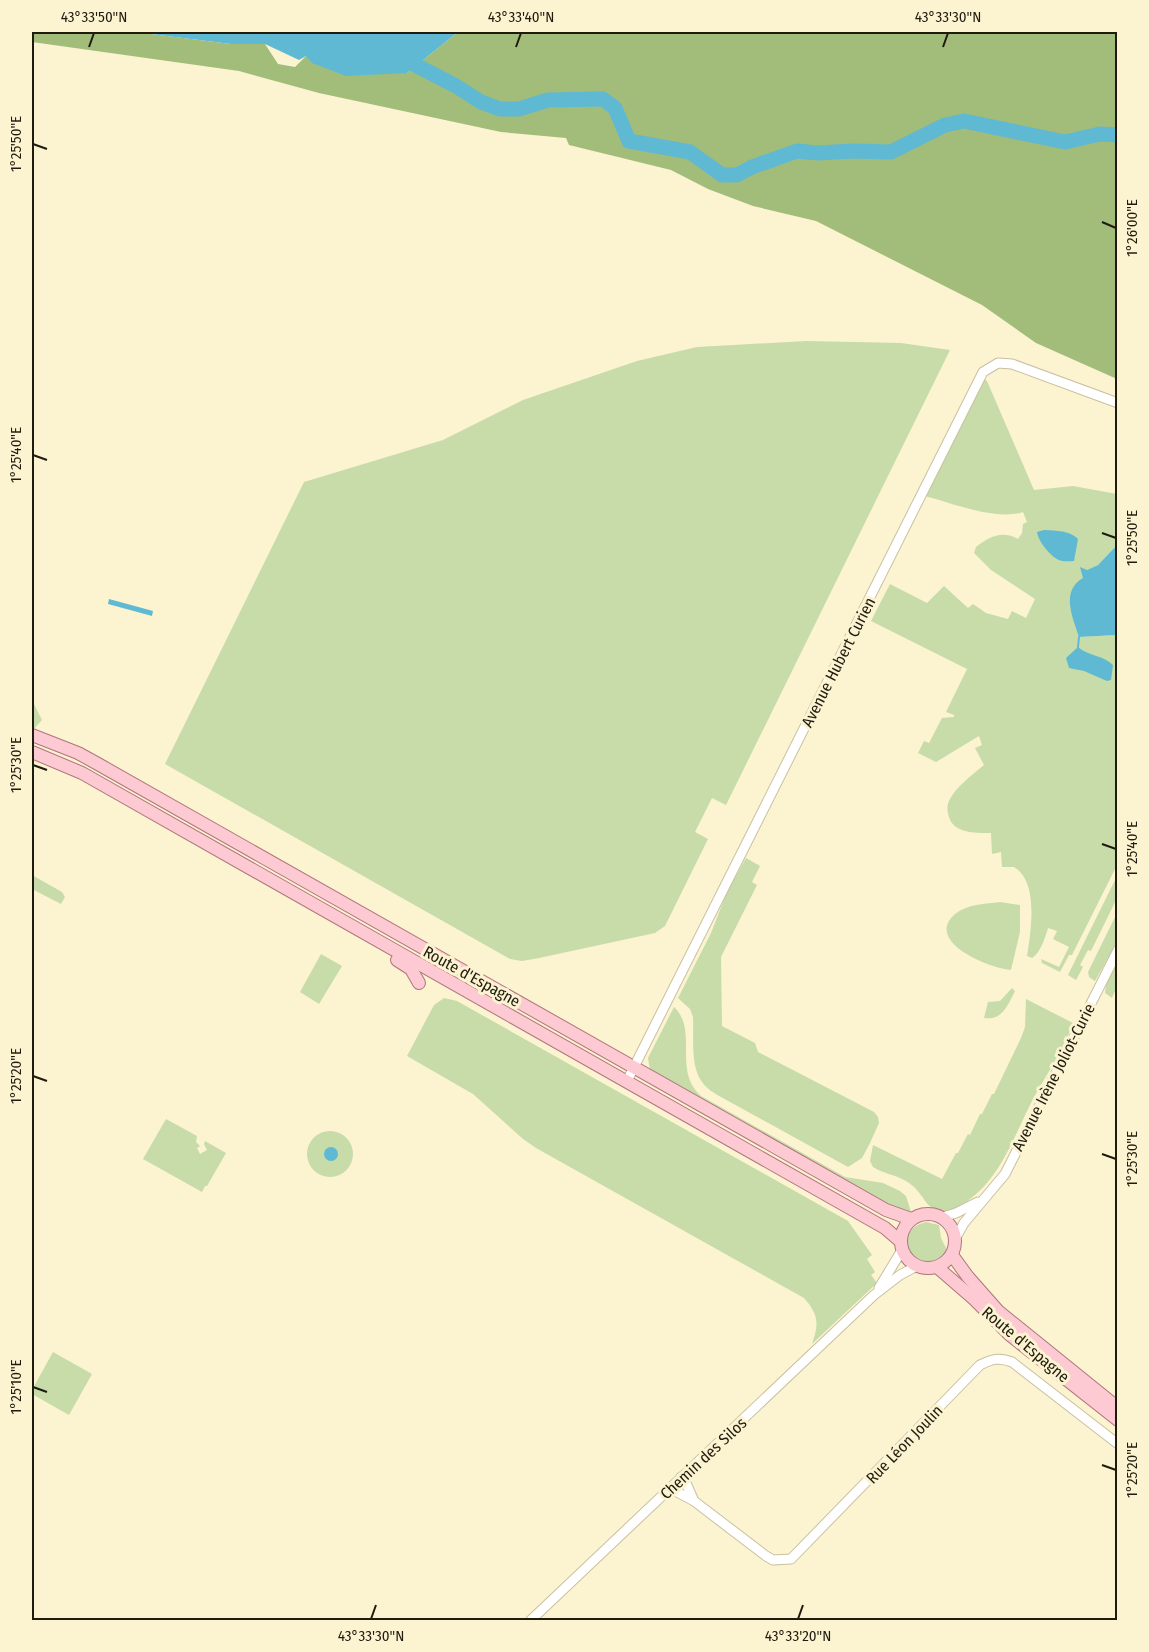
<svg xmlns="http://www.w3.org/2000/svg" width="1149" height="1652" font-family="'Fira Sans Condensed',sans-serif">
<rect width="100%" height="100%" fill="#fcf3d1"/>
<g fill="#c7dca8">
<path d="M 807,341 L 901,343 L 950,350 L 726,805 L 712,798 L 695,832 L 708,839 L 665,926 L 655,933 L 539,958 L 522,961 L 510,959 L 165,764 L 304,482 L 443,440 L 523,400 L 637,361 L 697,347 Z"/>
<path d="M 984,379 L 987,381 L 1034,490 L 1073,486 L 1117,494 L 1117,545 L 1098,565 L 1087,570 L 1084,579 C 1065,588 1077,620 1079,637 L 1117,635 L 1117,865 L 1072,955 L 1069,955 L 1060,972 L 1042,963 L 1041,959 L 1059,967 L 1069,947 L 1053,939 L 1057,931 L 1048,928 C 1045,938 1041,952 1032,958 L 1027,956 C 1031,931 1039,882 1014,867 L 1002,867 L 1001,852 L 992,854 L 991,833 C 975,833 951,834 948,813 C 947,809 947,804 950,799 C 957,786 972,775 984,765 L 975,748 L 982,745 L 979,736 L 936,762 L 918,753 L 924,741 L 929,743 L 942,718 L 954,717 L 954,715 L 946,712 L 967,669 L 871,621 L 890,584 L 927,603 L 944,586 L 968,608 L 973,604 L 986,613 L 1008,619 L 1012,611 L 1026,618 L 1035,599 L 991,570 L 974,553 L 976,547 C 989,537 1002,530 1018,539 L 1022,533 L 1023,524 L 1027,522 L 1023,512 C 996,521 952,503 925,496 Z"/>
<path d="M 32,700 L 42,720 L 32,731 Z"/>
<path d="M 746,858 L 760,866 L 752,882 L 757,885 L 721,957 L 722,1026 L 755,1043 L 758,1052 L 874,1112 L 878,1117 L 879,1123 L 870,1143 L 862,1158 L 848,1167 L 721,1097 C 714,1093 707,1089 702,1082 C 690,1066 694,1037 693,1017 L 690,1009 L 678,998 L 711,933 L 727,892 Z"/>
<path d="M 32,875 L 62,892 L 65,897 L 61,904 L 32,889 Z"/>
<path d="M 1117,876 L 1117,898 L 1091,951 L 1088,950 L 1080,965 L 1083,967 L 1076,980 L 1068,975 Z"/>
<path d="M 1000,902 L 1020,905 L 1020,932 L 1011,970 C 991,969 923,942 955,914 C 967,904 986,904 1000,902 Z"/>
<path d="M 1117,913 L 1117,942 L 1095,981 L 1089,977 L 1088,972 Z"/>
<path d="M 321,954 L 342,966 L 319,1004 L 300,992 Z"/>
<path d="M 1117,959 L 1117,986 L 1112,998 L 1105,993 L 1106,984 Z"/>
<path d="M 1012,988 L 1015,991 C 1008,1005 1002,1021 984,1018 L 988,1002 L 1000,1001 Z"/>
<path d="M 444,998 L 457,1001 L 848,1221 L 872,1255 L 867,1259 L 875,1272 L 871,1275 L 877,1283 L 812,1344 C 819,1324 819,1315 804,1298 L 536,1148 L 523,1139 L 473,1094 L 407,1056 L 434,1005 Z"/>
<path d="M 1026,999 L 1073,1023 C 1064,1048 1050,1069 1037,1092 C 1014,1132 1003,1180 961,1205 C 956,1208 951,1212 944,1212 C 928,1212 924,1196 914,1187 C 902,1175 885,1175 873,1167 L 870,1161 L 873,1145 L 942,1179 L 956,1153 L 958,1153 L 968,1134 L 970,1135 L 980,1114 L 982,1114 L 992,1094 L 994,1094 L 1021,1038 L 1025,1027 Z"/>
<path d="M 674,1007 C 699,1031 672,1070 701,1096 L 845,1177 L 883,1183 L 900,1191 L 906,1196 L 911,1212 L 902,1212 L 650,1070 L 648,1058 Z"/>
<path d="M 166,1119 L 197,1136 L 196,1142 L 200,1146 L 197,1148 L 200,1154 L 207,1150 L 204,1144 L 205,1141 L 226,1153 L 207,1186 L 205,1186 L 202,1192 L 143,1159 Z"/>
<circle cx="330" cy="1154" r="23"/>
<path d="M 926,1222 L 939,1225 L 941,1238 L 947,1250 C 925,1289 882,1233 926,1222 Z"/>
<path d="M 53,1352 L 92,1374 L 69,1415 L 32,1394 L 32,1390 Z"/>
</g>
<path fill="#a2bc7a" d="M 32,32 L 135,32 L 231,44 L 265,44 L 278,64 L 295,67 L 306,56 L 407,73 L 458,32 L 1117,32 L 1117,379 L 1036,343 L 982,305 L 816,221 L 753,206 L 708,189 L 671,170 L 569,145 L 566,138 L 501,132 L 319,93 L 239,71 L 32,42 Z"/>
<g fill="#5fb9d3">
<path d="M 135,32 L 458,32 L 407,73 L 346,76 L 312,63 L 306,56 L 299,60 L 265,44 L 231,44 Z"/>
<path d="M 1044,530 C 1057,531 1069,530 1078,539 L 1074,561 C 1069,561 1063,562 1059,560 C 1050,556 1038,541 1037,532 Z"/>
<path d="M 1117,545 L 1118,604 L 1115,621 L 1117,635 L 1079,637 C 1073,618 1060,591 1083,578 L 1080,567 L 1087,570 L 1098,565 Z"/>
<path d="M 109,599 L 153,611 L 152,616 L 108,604 Z"/>
<path d="M 1078,647 C 1088,656 1103,655 1113,665 L 1111,680 L 1107,681 L 1084,671 L 1069,668 L 1066,658 Z"/>
<circle cx="331" cy="1154" r="7"/>
</g>
<g fill="none" stroke-linecap="round" stroke-linejoin="round">
<path stroke="#5fb9d3" stroke-width="2" d="M 1078,647 L 1079,637"/>
<path stroke="#5fb9d3" stroke-width="15" d="M 400,57 L 456,86 L 481,102 L 500,109 L 519,109 L 548,100 L 603,99 L 615,108 L 629,141 L 690,152 L 722,175 L 737,175 L 752,167 L 797,151 L 818,153 L 852,151 L 891,152 L 945,125 L 964,121 L 1065,142 L 1100,134 L 1118,135"/>
<defs>
<g id="minor">
<path d="M 627,1081 L 983,372 L 998,363 L 1012,364 L 1118,403"/>
<path d="M 943,1217 L 956,1213 L 978,1202"/>
<path d="M 955,1239 L 964,1223 L 1005,1174 L 1118,950"/>
<path d="M 879,1288 L 902,1250"/>
<path d="M 681,1477 L 686,1483 L 694,1501"/>
<path d="M 671,1487 L 677,1492 L 694,1501 L 766,1556 L 773,1560 L 791,1559 L 980,1365 C 992,1359 999,1357 1012,1362 L 1118,1444"/>
<path d="M 531,1620 L 874,1295 L 900,1275 L 917,1266"/>
</g>
<g id="major">
<path d="M 32,735 L 78,753 L 98,764 L 886,1210 L 911,1219"/>
<path d="M 32,752 L 82,773 L 885,1228 L 900,1241"/>
<path d="M 397,960 L 411,969 L 419,983"/>
<circle cx="928" cy="1241" r="27"/>
<path d="M 952,1255 L 968,1277 L 998,1311 L 1118,1408"/>
<path d="M 937,1267 L 974,1299 L 1010,1335 L 1118,1420"/>
</g>
</defs>
<use href="#minor" stroke="#c9c0a0" stroke-width="11"/>
<use href="#major" stroke="#ae757c" stroke-width="14"/>
<use href="#minor" stroke="#fff" stroke-width="9"/>
<use href="#major" stroke="#fdc9d3" stroke-width="12"/>
</g>
<path fill="none" stroke="#1f1b0f" stroke-width="2" d="M 89,47 L 94,33M 516,47 L 521,33M 943,47 L 948,33M 33,144 L 47,149M 1102,222 L 1116,228M 33,455 L 47,460M 1102,533 L 1116,538M 33,765 L 47,770M 1102,844 L 1116,849M 33,1076 L 47,1081M 1102,1154 L 1116,1159M 33,1387 L 47,1392M 1102,1465 L 1116,1470M 371,1619 L 376,1605M 798,1619 L 803,1605"/>
<g text-anchor="middle" stroke-width="6" stroke-linejoin="round" paint-order="stroke">
<g font-size="16" fill="#1f1b0f" stroke="#fcf3d1">
<text transform="translate(838 662) rotate(-63)" y="6">Avenue Hubert Curien</text>
<text transform="translate(472 976) rotate(29)" y="6">Route d'Espagne</text>
<text transform="translate(1053 1077) rotate(-63)" y="6">Avenue Irène Joliot-Curie</text>
<text transform="translate(1026 1344) rotate(40)" y="6">Route d'Espagne</text>
<text transform="translate(904 1444) rotate(-46)" y="6">Rue Léon Joulin</text>
<text transform="translate(703 1458) rotate(-43)" y="6">Chemin des Silos</text>
</g>
</g>
<rect width="1149" height="1652" fill="none" stroke="#fcf3d1" stroke-width="66"/>
<rect x="33" y="33" width="1083" height="1586" fill="none" stroke="#1f1b0f" stroke-width="2"/>
<g font-size="15" text-anchor="middle" fill="#1f1b0f">
<text x="94" y="22">43°33'50"N</text>
<text x="521" y="22">43°33'40"N</text>
<text x="948" y="22">43°33'30"N</text>
<text transform="translate(16 144) rotate(-90)" y="5">1°25'50"E</text>
<text transform="translate(1132 228) rotate(-90)" y="5">1°26'00"E</text>
<text transform="translate(16 455) rotate(-90)" y="5">1°25'40"E</text>
<text transform="translate(1132 538) rotate(-90)" y="5">1°25'50"E</text>
<text transform="translate(16 765) rotate(-90)" y="5">1°25'30"E</text>
<text transform="translate(1132 849) rotate(-90)" y="5">1°25'40"E</text>
<text transform="translate(16 1076) rotate(-90)" y="5">1°25'20"E</text>
<text transform="translate(1132 1159) rotate(-90)" y="5">1°25'30"E</text>
<text transform="translate(16 1387) rotate(-90)" y="5">1°25'10"E</text>
<text transform="translate(1132 1470) rotate(-90)" y="5">1°25'20"E</text>
<text x="371" y="1641">43°33'30"N</text>
<text x="798" y="1641">43°33'20"N</text>
</g>
</svg>
